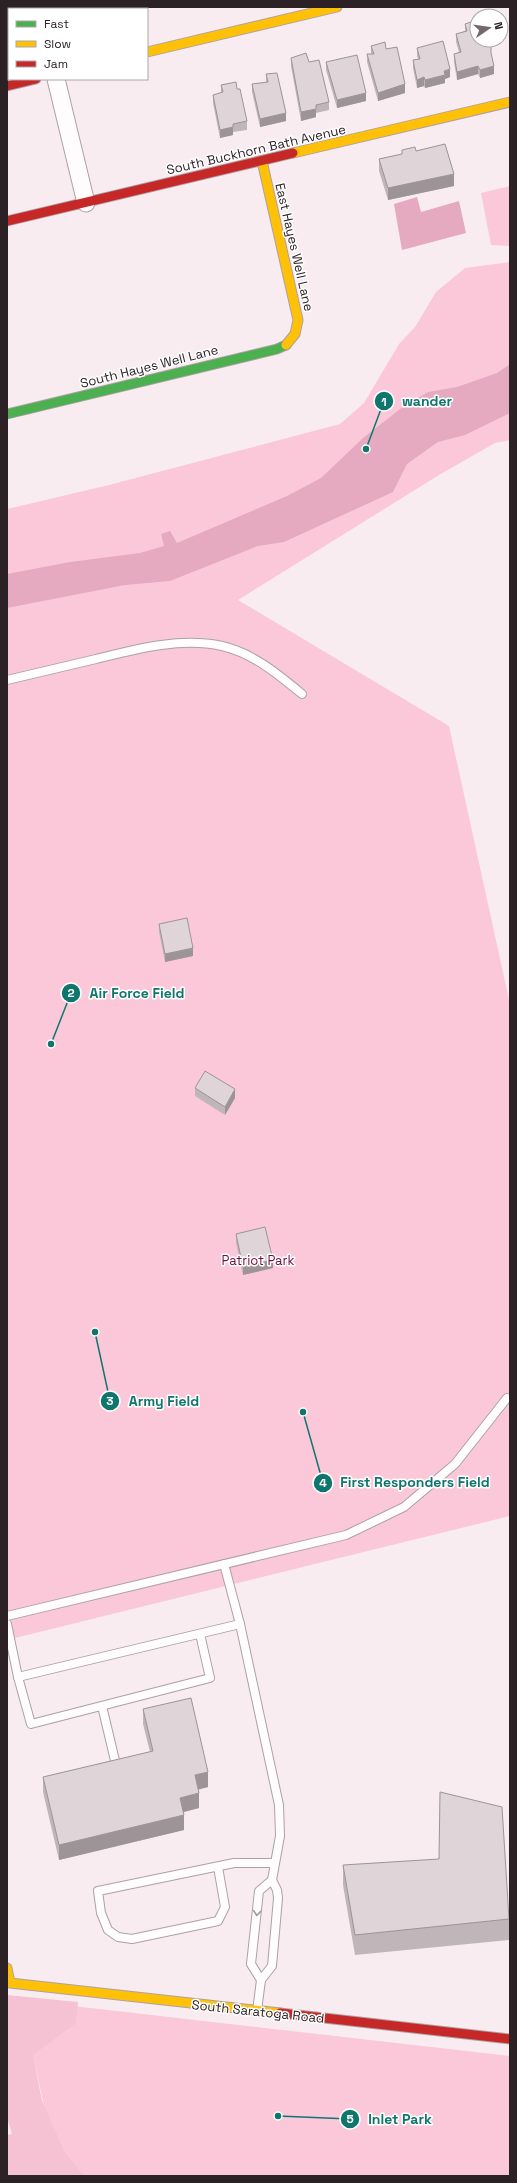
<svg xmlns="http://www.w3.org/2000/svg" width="517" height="2183" font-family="'Space Grotesk',sans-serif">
<rect width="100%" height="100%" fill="#f9ecf0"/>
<g fill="#fbc8da">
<path d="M 510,186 L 510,246 L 491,245 L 481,193 Z"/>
<path d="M 510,262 L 510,440 L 495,443 L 439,475 L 238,600 L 449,726 L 510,1004 L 510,1516 L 7,1640 L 7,509 L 109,485 L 340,424 L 364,403 L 399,344 L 415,327 L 436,292 L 465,268 Z"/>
<path d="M 21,2000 L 510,2056 L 510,2176 L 59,2176 Z"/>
</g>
<path fill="#f5c2d4" d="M 7,1995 L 78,2002 L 76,2023 L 33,2055 L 42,2101 L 64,2151 L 84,2176 L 7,2176 L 7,2135 L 12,2134 L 7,2118 Z"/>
<g fill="#e5aabf">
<path d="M 417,197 L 421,212 L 459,201 L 466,233 L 402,250 L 394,204 Z"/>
<path d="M 510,364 L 510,413 L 465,435 L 438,442 L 407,464 L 393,492 L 284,542 L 258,546 L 170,581 L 125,585 L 7,608 L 7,574 L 70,562 L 140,553 L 164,546 L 161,534 L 170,531 L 177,543 L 287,496 L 321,478 L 363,438 L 404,406 L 428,392 L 457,387 L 497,373 Z"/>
</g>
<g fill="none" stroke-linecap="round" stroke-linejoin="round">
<defs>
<g id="lane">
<path d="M 7,680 C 37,673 66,666 96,659 C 136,649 180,637 222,646 C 253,653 279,675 302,694"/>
<path d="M 7,1616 L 346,1535 L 404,1507 L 455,1464 L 507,1398"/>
<path d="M 7,1624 L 18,1677 L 240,1624 L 224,1564"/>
<path d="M 240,1624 L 279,1805 L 280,1836 L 272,1880 L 277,1890 L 278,1898 L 272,1966 L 261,1980 L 257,2011"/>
<path d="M 18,1677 L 31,1724 L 210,1678 L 200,1634"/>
<path d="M 102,1706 L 117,1769"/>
<path d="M 218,1867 L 225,1907 L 218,1921 L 132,1939 L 118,1937 L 108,1930 L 101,1913 L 98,1891 L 234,1863 L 275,1863"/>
<path d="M 261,1980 L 251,1964 L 259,1891 L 272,1880"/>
</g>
<g id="street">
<path d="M 39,7 L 40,9"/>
<path d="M 133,7 L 133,9"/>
<path d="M 56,79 L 86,203"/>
</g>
<path id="fast" d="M 7,414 L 277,349 L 286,345"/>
<g id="slow">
<path d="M 147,52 L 337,7"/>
<path d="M 293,153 L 510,102"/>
<path d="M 262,161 L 298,320 L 295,334 L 286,345"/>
<path d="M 7,1968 L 10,1983 L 280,2013"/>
</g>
<g id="jam">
<path d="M 7,86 L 36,79"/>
<path d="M 7,221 L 293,153"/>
<path d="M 280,2013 L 510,2039"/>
</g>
</defs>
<use href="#lane" stroke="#aca1a5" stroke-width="10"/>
<use href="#street" stroke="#aca1a5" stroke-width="19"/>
<use href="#fast" stroke="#aca1a5" stroke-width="11"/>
<use href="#slow" stroke="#aca1a5" stroke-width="11"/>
<use href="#jam" stroke="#aca1a5" stroke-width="11"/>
<use href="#lane" stroke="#fefcfd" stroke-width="8"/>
<use href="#street" stroke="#fefcfd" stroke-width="17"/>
<use href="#fast" stroke="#4caf50" stroke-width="9"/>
<use href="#slow" stroke="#ffc107" stroke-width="9"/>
<use href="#jam" stroke="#c62828" stroke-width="9"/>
</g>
<g fill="#c0b6b9">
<path d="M 465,24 L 488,43 L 491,52 L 491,55 L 494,74 L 480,78 L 478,74 L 457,80 L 454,62 L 454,54 L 459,52 L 456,42 L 456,34 L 465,31 Z"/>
<path d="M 371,46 L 386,49 L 405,93 L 378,101 L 367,62 L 367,54 L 371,54 Z"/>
<path d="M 417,48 L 450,77 L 445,79 L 445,83 L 425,88 L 424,86 L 417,88 L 413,68 L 413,60 L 418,59 L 417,56 Z"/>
<path d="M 291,58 L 309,62 L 329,102 L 329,110 L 316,113 L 316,117 L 301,121 L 291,66 Z"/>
<path d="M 326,62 L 366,101 L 337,108 L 326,70 Z"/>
<path d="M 266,74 L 286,121 L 260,127 L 252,92 L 252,84 L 266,82 Z"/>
<path d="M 221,85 L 237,89 L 247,121 L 247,130 L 233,132 L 233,135 L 220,138 L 213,103 L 213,95 L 221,93 Z"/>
<path d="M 402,150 L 416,151 L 454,186 L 388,200 L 379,171 L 379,159 L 402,154 Z"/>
<path d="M 159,924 L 193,956 L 165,962 L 159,932 Z"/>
<path d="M 195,1088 L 235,1098 L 225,1115 L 195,1096 Z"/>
<path d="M 236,1234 L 273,1268 L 243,1275 L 236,1243 Z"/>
<path d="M 143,1709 L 208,1787 L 198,1790 L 199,1808 L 183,1812 L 184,1830 L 59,1860 L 43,1792 L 43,1777 L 150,1752 L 143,1724 Z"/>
<path d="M 343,1865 L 509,1919 L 509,1940 L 355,1955 L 343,1885 Z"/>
</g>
<g fill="#9c9496">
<path d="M 478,66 L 478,74 L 457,80 L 457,72 Z"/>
<path d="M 494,66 L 494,74 L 480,78 L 480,70 Z"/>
<path d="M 450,69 L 450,77 L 445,79 L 445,83 L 425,88 L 425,80 Z"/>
<path d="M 424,77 L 424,86 L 417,88 L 417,80 Z"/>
<path d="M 405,84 L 405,93 L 378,101 L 378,93 Z"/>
<path d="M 366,93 L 366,101 L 337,108 L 337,100 Z"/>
<path d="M 316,109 L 316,117 L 301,121 L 301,112 Z"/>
<path d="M 286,113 L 286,121 L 260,127 L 260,119 Z"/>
<path d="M 233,127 L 233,135 L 220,138 L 220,130 Z"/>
<path d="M 454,174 L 454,186 L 388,200 L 388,188 Z"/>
<path d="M 193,948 L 193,956 L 165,962 L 165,954 Z"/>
<path d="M 235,1089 L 235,1098 L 225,1115 L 225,1107 Z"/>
<path d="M 273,1260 L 273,1268 L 243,1275 L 243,1267 Z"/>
<path d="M 208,1772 L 208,1787 L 195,1790 L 195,1775 Z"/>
<path d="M 199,1793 L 199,1808 L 180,1813 L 180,1798 Z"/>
<path d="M 184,1815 L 184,1830 L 59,1860 L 59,1845 Z"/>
</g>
<g fill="#dfd4d7" stroke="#9c9496">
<path d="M 477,20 L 477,40 L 487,40 L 488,43 L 491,44 L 491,53 L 494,66 L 480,70 L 478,66 L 457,72 L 454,54 L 461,52 L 456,34 L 467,31 L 465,24 Z"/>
<path d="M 443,41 L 450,69 L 444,71 L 445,75 L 425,80 L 424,77 L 417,80 L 413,60 L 420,59 L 417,48 Z"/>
<path d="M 385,42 L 386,49 L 397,47 L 405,84 L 378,93 L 367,54 L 374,54 L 371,46 Z"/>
<path d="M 306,53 L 309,62 L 319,60 L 329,102 L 316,105 L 316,109 L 301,112 L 291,58 Z"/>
<path d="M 357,55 L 366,93 L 337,100 L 326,62 Z"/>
<path d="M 277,73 L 286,113 L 260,119 L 252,84 L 268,82 L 266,74 Z"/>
<path d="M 236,82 L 237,89 L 240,89 L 247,121 L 233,124 L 233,127 L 220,130 L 213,95 L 223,92 L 221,85 Z"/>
<path d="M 445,144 L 454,174 L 388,188 L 379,159 L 402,154 L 402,150 L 415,147 L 416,151 Z"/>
<path d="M 187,918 L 193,948 L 165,954 L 159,924 Z"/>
<path d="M 205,1071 L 235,1089 L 225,1107 L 195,1088 Z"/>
<path d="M 265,1227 L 273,1260 L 243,1267 L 236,1234 Z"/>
<path d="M 191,1698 L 208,1772 L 195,1775 L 199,1793 L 180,1798 L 184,1815 L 59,1845 L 43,1777 L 153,1751 L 143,1709 Z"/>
<path d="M 440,1792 L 502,1807 L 509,1919 L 355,1935 L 343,1865 L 439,1859 Z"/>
</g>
<defs><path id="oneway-chevron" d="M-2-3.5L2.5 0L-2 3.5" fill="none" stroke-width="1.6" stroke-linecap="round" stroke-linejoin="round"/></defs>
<use stroke="#a0999c" href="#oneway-chevron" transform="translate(257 1913) rotate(96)"/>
<g text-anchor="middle" stroke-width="3" stroke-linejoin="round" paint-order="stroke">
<g font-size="13" fill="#2c2125" stroke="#fff">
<text transform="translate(256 149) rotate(-13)" y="5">South Buckhorn Bath Avenue</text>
<text transform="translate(295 247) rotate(77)" y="5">East Hayes Well Lane</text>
<text transform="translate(149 366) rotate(-14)" y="5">South Hayes Well Lane</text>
<text transform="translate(258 2011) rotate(6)" y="5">South Saratoga Road</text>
</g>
<g font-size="13" fill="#6d0f3f" stroke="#fff">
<text x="258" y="1265">Patriot Park</text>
</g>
</g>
<path fill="none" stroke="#0f766e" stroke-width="1.5" d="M366 449L384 401M51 1044L71 993M95 1332L110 1401M303 1412L323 1483M278 2116L350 2119"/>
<g fill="#0f766e" stroke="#fff" stroke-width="1.5">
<circle cx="366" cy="449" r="4"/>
<circle cx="51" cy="1044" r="4"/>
<circle cx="95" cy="1332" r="4"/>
<circle cx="303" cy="1412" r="4"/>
<circle cx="278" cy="2116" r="4"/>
<circle cx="384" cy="401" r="10"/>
<circle cx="71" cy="993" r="10"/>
<circle cx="110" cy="1401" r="10"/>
<circle cx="323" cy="1483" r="10"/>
<circle cx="350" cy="2119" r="10"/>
</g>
<g font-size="12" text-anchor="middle" font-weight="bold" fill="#fff">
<text x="384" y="406">1</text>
<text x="71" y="997">2</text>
<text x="110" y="1405">3</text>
<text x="323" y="1487">4</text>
<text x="350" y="2123">5</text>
</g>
<g font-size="14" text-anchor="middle" font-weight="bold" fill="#0f766e" stroke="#fff" stroke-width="3" stroke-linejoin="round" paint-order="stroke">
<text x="427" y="406">wander</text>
<text x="137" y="998">Air Force Field</text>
<text x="164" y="1406">Army Field</text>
<text x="415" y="1487">First Responders Field</text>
<text x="400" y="2124">Inlet Park</text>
</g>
<rect width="517" height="2183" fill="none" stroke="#2c2125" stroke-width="16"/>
<rect x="8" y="8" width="140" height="72" fill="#ffffff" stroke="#aba6a8"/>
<rect x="16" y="21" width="20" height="6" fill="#4caf50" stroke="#aba6a8"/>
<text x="44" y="28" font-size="12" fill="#2c2125">Fast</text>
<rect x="16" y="41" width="20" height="6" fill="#ffc107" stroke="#aba6a8"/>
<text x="44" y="48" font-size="12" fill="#2c2125">Slow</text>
<rect x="16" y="61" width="20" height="6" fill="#c62828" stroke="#aba6a8"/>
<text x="44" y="68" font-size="12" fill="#2c2125">Jam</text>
<g transform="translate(489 28) rotate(77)"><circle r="19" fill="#ffffff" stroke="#aba6a8"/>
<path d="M0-3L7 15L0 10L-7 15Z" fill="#74686c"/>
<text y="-6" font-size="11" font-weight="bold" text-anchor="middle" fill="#2c2125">N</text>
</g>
</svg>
